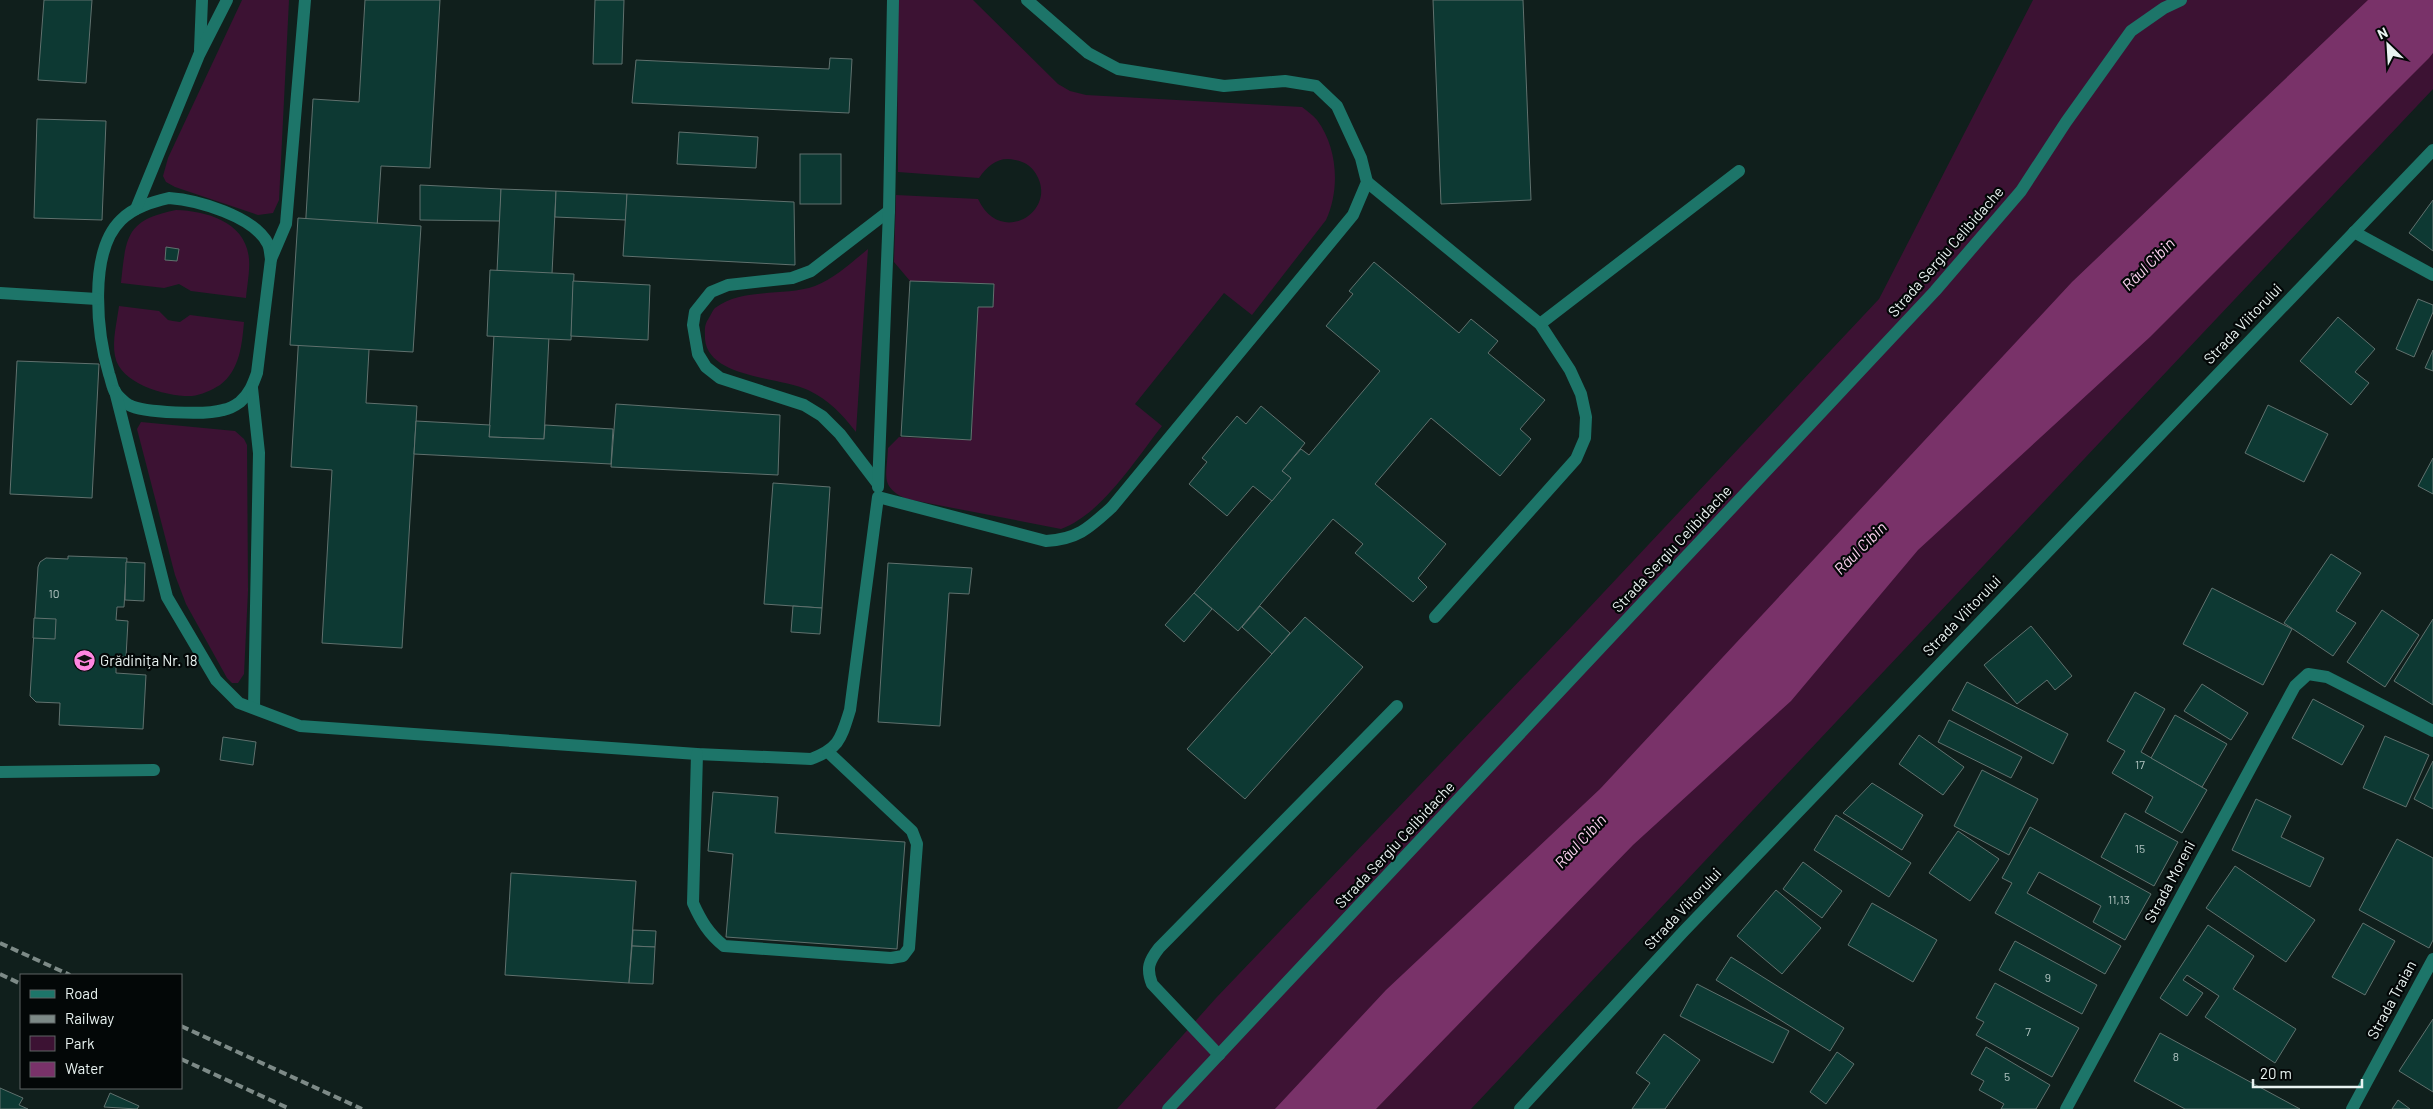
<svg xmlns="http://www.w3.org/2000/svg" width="2433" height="1109" font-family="Barlow,sans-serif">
<rect width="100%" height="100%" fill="#101f1c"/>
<g fill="#3c1233">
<path d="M 242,0 L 289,0 L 279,200 L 273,213 L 258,215 L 175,187 L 166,182 L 163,176 L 168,158 Z"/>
<path d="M 897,0 L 973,0 L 1058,84 L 1070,91 L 1086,95 L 1302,107 C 1307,111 1313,115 1317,120 C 1338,148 1340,190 1326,220 L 1252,315 L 1224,293 L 1135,404 L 1162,426 C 1135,460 1102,514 1061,529 L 907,499 C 879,487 887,475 888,448 L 899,437 L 971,440 L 978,307 L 993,307 L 994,284 L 910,281 L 894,262 L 896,195 L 978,199 C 1001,249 1062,209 1034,171 C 1030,165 1023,161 1015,160 C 999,156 988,165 979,178 L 898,172 Z"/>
<path d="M 2033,0 L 2433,0 L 2433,89 L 1471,1109 L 1117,1109 L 1216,998 L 1573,625 L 1879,299 Z"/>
<path d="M 176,210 C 207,211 246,222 249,259 C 250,271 247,286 246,298 L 191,291 L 179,284 L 164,288 L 121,283 C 126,238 125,220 176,210 Z"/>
<path d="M 868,249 L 856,432 C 842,414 829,400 808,390 C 780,377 708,378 705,339 C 705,332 704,327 707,321 C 710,317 712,311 715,308 C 743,287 784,297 815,286 C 834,279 852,262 868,249 Z"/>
<path d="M 119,306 L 159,311 L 168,320 L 173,321 L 180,322 L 190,315 L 244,322 C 242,344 240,370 220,385 C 212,390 201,395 192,396 C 167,397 120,384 115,356 C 112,340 117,322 119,306 Z"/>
<path d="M 141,422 L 235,431 L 244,439 L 247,445 L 248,591 L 244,674 L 238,683 L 232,683 L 227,678 L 186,604 L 175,575 L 137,429 Z"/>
</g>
<path fill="#793269" d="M 2368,0 L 2433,0 L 2433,53 L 2429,58 L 2150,337 L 1918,550 L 1791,701 L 1633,845 L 1376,1109 L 1275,1109 L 1386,990 L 1600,789 L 2072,282 Z"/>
<g fill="#0d3933" stroke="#60716e">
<path d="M 44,0 L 92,0 L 86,83 L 38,80 Z"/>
<path d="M 365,0 L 440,0 L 430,168 L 381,166 L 369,350 L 366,403 L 417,406 L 402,648 L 322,643 L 332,470 L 291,467 L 313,99 L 359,102 Z"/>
<path d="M 595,0 L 624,0 L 622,64 L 593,64 Z"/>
<path d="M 1433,0 L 1523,0 L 1531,200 L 1441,204 Z"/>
<path d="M 830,58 L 852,59 L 849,113 L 632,103 L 636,60 L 829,69 Z"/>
<path d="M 37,119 L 106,121 L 102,220 L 34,218 Z"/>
<path d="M 679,132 L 758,137 L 756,168 L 677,164 Z"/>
<rect x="800" y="154" width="41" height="50"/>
<path d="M 420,185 L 501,189 L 500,221 L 420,220 Z"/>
<path d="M 501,189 L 556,191 L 544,439 L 489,437 Z"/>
<path d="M 556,191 L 627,194 L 626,220 L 555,217 Z"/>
<path d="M 627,194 L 794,202 L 795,265 L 623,256 Z"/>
<path d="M 2433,200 L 2433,251 L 2409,233 Z"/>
<path d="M 298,218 L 421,226 L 413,352 L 290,345 Z"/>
<path d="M 166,247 L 179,249 L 177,261 L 165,260 Z"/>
<path d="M 1374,262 L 1459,333 L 1471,319 L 1498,341 L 1488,353 L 1545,400 L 1520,429 L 1531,439 L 1500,476 L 1431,418 L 1375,484 L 1446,544 L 1418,578 L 1427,587 L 1413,602 L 1355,553 L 1363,544 L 1333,519 L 1238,631 L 1194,593 L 1291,478 L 1282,471 L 1301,449 L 1309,455 L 1380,371 L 1326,326 L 1353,294 L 1349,291 Z"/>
<path d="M 490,270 L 574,274 L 571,340 L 487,336 Z"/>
<path d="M 573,281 L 650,285 L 648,340 L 571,336 Z"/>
<path d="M 910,281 L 994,284 L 993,307 L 978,307 L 971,440 L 901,436 Z"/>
<path d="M 2418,299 L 2433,305 L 2433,312 L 2414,357 L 2396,349 Z"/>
<path d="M 2338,317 L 2375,349 L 2355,372 L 2369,383 L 2351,405 L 2300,361 Z"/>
<path d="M 2433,350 L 2433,371 L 2425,368 Z"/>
<path d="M 17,361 L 99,364 L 92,498 L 10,494 Z"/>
<path d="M 616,404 L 780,415 L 778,475 L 611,467 Z"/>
<path d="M 2268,405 L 2328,434 L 2304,482 L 2245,453 Z"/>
<path d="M 1261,406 L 1305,443 L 1282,471 L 1291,478 L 1272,501 L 1253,486 L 1227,516 L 1189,484 L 1207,462 L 1202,458 L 1237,416 L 1246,424 Z"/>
<path d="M 416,421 L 490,425 L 489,437 L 544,439 L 545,425 L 613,429 L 611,464 L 414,454 Z"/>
<path d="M 2433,458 L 2433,494 L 2418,486 Z"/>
<path d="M 773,483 L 830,487 L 822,608 L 764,604 Z"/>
<path d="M 2331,554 L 2361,573 L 2336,611 L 2356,623 L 2333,656 L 2284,623 Z"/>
<path d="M 68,556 L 127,558 L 124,607 L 117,607 L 116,620 L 128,621 L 126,657 L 116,656 L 116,673 L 146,675 L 143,729 L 59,725 L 60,703 L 36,702 L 30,696 L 38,567 L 40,562 L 46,558 L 68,559 Z"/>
<path d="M 126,562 L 145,563 L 144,601 L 125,600 Z"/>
<path d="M 888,563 L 972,568 L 969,594 L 949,593 L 940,726 L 878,722 Z"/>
<path d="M 2212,588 L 2292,629 L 2263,685 L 2183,644 Z"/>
<path d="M 1194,593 L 1212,609 L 1184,642 L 1165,625 Z"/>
<path d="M 793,606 L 822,608 L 820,634 L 791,632 Z"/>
<path d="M 1260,606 L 1290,633 L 1272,654 L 1242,627 Z"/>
<path d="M 2382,610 L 2419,635 L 2385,687 L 2347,662 Z"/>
<path d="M 1305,617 L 1363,667 L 1245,799 L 1187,749 Z"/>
<path d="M 34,618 L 56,619 L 55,639 L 33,638 Z"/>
<path d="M 2433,619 L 2433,705 L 2394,681 Z"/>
<path d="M 2031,626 L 2072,676 L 2055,690 L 2047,680 L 2017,704 L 1984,665 Z"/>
<path d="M 1967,682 L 2068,734 L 2053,764 L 1952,710 Z"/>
<path d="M 2202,684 L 2248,713 L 2231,740 L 2184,711 Z"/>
<path d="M 2135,692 L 2165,709 L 2141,752 L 2207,790 L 2182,833 L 2145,812 L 2153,797 L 2112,773 L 2125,751 L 2107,741 Z"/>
<path d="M 2313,699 L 2364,726 L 2342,765 L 2292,738 Z"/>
<path d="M 2175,715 L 2227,744 L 2202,787 L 2151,758 Z"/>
<path d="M 1949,720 L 2022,757 L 2011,778 L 1938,742 Z"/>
<path d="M 1919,735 L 1964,767 L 1943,795 L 1899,764 Z"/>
<path d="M 2385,736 L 2429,755 L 2406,807 L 2363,788 Z"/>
<path d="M 223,737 L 256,742 L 253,765 L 220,760 Z"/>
<path d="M 2433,761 L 2433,809 L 2414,799 Z"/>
<path d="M 1982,770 L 2038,799 L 2009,855 L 1954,826 Z"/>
<path d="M 1872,783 L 1923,815 L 1902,850 L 1843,813 Z"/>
<path d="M 713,792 L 778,797 L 775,833 L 905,842 L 897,949 L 726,937 L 733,854 L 708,851 Z"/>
<path d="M 2256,799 L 2291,816 L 2281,837 L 2324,858 L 2310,887 L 2232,850 Z"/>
<path d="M 2125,813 L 2178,842 L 2154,886 L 2101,857 Z"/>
<path d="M 1836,815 L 1911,863 L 1889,897 L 1814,850 Z"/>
<path d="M 2030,827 L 2151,894 L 2125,940 L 2093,922 L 2101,906 L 2039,872 L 2027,893 L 2121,946 L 2105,974 L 1995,913 L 2012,883 L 2002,878 Z"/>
<path d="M 1958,831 L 1999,859 L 1970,901 L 1929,873 Z"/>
<path d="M 2397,839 L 2433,858 L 2433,940 L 2429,948 L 2359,910 Z"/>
<path d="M 1803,862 L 1842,891 L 1822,918 L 1783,889 Z"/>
<path d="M 2235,866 L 2315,920 L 2286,962 L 2206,908 Z"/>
<path d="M 511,873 L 636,881 L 629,983 L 505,975 Z"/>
<path d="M 1776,890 L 1821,928 L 1782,974 L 1737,936 Z"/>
<path d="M 1872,903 L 1937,940 L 1913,982 L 1848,945 Z"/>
<path d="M 2363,923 L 2395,941 L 2365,995 L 2332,977 Z"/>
<path d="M 2208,925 L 2254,956 L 2233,989 L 2296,1029 L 2275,1063 L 2205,1017 L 2219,996 L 2187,975 L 2183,980 L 2203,993 L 2187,1016 L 2160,998 Z"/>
<path d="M 633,930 L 656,931 L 655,947 L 632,946 Z"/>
<path d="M 2015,941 L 2097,985 L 2082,1014 L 1999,970 Z"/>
<path d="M 632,946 L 655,947 L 653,984 L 629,983 Z"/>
<path d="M 1731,957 L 1844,1028 L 1830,1051 L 1716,980 Z"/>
<path d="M 1995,983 L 2079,1028 L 2052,1077 L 1976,1035 L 1984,1022 L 1976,1018 Z"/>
<path d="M 1697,984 L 1789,1031 L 1773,1063 L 1680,1016 Z"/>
<path d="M 2433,1019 L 2433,1092 L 2399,1071 Z"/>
<path d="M 2160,1033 L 2300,1109 L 2185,1109 L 2134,1081 Z"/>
<path d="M 1664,1034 L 1700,1060 L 1665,1109 L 1632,1109 L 1650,1083 L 1636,1073 Z"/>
<path d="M 1986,1047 L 2050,1085 L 2036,1109 L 2001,1109 L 2004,1104 L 1979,1090 L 1984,1081 L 1971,1074 Z"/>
<path d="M 1837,1052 L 1854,1064 L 1826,1104 L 1810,1092 Z"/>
<path d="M 0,1088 L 23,1098 L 19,1105 L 28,1109 L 0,1109 Z"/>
<path d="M 110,1093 L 139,1106 L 137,1109 L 104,1107 Z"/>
<path d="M 2398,1100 L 2410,1109 L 2392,1109 Z"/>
</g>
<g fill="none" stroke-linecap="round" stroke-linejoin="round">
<g stroke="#1d7569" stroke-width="12">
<path d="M 200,50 L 202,0"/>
<path d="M 1367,182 L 1540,324 L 1570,370 L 1581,394 L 1586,417 L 1585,438 L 1576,459 L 1435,617"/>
<path d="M 169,198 C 197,200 254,216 268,244 C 270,248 270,254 271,259 L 257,373 C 253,384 250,393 240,402 C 236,405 228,409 223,410 C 207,415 143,413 129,405 C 125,403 118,396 115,392 C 112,387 111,379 109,374 C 97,334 88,252 121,220 C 134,207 152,202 169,198 Z"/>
<path d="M 136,209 L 199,55 L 227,0"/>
<path d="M 2354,232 L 2433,275"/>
<path d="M 271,259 L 286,224 L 305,0"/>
<path d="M 0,293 L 97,299"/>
<path d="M 1540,324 L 1739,171"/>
<path d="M 252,388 L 259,453 L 254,708"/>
<path d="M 115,391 L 167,597 L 216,680 L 239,703 L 300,726 L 697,754 L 811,759 C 840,748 841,738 850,710 L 878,497 L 1046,541 C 1078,539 1089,528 1112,507 L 1353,215 L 1367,182 L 1361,158 L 1337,106 L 1316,86 L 1285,81 L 1224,86 L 1118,69 L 1088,53 L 1027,0"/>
<path d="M 878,484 L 840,434 L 822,416 L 804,405 L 720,378 L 706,367 L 698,354 L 693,325 L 695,312 L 711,292 L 728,285 L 792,278 L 811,271 L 889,211"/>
<path d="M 878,487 L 889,211 L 893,0"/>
<path d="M 697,754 L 693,903 C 701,921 709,934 724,946 L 891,958 L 903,956 L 909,948 L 917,844 L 912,831 L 828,752"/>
<path d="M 0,772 L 154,770"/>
<path d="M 1219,1055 L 1152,984 C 1146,968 1149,961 1159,948 L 1397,706"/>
<path d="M 1168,1109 L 1935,291 L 2021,191 L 2066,122 L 2131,31 L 2164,8 L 2181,0"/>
<path d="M 1520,1109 L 1683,932 L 2433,150"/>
<path d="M 2066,1109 L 2295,686 L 2308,674 L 2327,677 L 2433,731"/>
<path d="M 2352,1109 L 2433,959"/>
</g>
<g stroke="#7d8a87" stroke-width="4" stroke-dasharray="8 4" stroke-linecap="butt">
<path d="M 0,943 L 70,975"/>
<path d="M 0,974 L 21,984"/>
<path d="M 181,1026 L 362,1109"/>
<path d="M 181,1059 L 290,1109"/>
</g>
</g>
<defs>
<symbol id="school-disc" viewBox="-11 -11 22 22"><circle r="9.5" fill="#fe86e0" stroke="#030707"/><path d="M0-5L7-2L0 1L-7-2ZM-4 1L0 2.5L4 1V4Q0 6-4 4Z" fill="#111"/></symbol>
</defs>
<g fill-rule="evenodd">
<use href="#school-disc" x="72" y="648" width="25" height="25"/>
</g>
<g text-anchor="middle" stroke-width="4.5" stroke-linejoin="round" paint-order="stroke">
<g font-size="12" fill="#b2c4c2">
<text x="54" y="598">10</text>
<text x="2140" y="769">17</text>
<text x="2140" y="853">15</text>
<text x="2119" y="904">11,13</text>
<text x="2048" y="982">9</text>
<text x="2028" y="1036">7</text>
<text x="2176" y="1061">8</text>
<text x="2007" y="1081">5</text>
</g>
<g font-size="15" fill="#e9f3f1" stroke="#030707">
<text transform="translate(1946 252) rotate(-49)" y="5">Strada Sergiu Celibidache</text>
<text transform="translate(2243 324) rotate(-46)" y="5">Strada Viitorului</text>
<text transform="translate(1672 549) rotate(-47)" y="5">Strada Sergiu Celibidache</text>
<text transform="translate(1962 616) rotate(-46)" y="5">Strada Viitorului</text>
<text transform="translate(1395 845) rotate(-47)" y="5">Strada Sergiu Celibidache</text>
<text transform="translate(2170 882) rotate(-62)" y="5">Strada Moreni</text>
<text transform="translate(1683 909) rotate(-47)" y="5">Strada Viitorului</text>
<text transform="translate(2392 1000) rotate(-62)" y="5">Strada Traian</text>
</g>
<g font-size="15" fill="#e9f3f1" stroke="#030707" text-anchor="start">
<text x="100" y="666">Grădinița Nr. 18</text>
</g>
<g font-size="16" font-style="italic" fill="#fcd2ef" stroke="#030707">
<text transform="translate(2148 264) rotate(-45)" y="6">Râul Cibin</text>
<text transform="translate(1860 548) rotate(-45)" y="6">Râul Cibin</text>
<text transform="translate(1580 841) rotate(-47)" y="6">Râul Cibin</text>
</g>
</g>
<rect x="20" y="974" width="162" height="115" fill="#030707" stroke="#5f6565"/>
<rect x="30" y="990" width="25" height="8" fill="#1d7569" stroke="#5f6565"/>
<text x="65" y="999" font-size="15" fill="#e9f3f1">Road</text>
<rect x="30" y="1015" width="25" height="8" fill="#7d8a87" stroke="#5f6565"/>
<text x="65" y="1024" font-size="15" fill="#e9f3f1">Railway</text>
<rect x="30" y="1036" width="25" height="15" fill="#3c1233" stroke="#5f6565"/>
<text x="65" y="1049" font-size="15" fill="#e9f3f1">Park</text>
<rect x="30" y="1062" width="25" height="15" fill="#793269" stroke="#5f6565"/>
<text x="65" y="1074" font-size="15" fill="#e9f3f1">Water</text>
<g transform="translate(2388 45) rotate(335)" stroke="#030707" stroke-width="4" paint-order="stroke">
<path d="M0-4L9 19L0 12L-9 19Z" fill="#e9f3f1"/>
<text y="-8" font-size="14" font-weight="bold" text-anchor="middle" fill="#e9f3f1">N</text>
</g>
<path d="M2253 1079v8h109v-8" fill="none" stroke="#e9f3f1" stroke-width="2.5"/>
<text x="2260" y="1079" font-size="15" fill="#e9f3f1" stroke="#030707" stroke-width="4" paint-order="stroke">20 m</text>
</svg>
